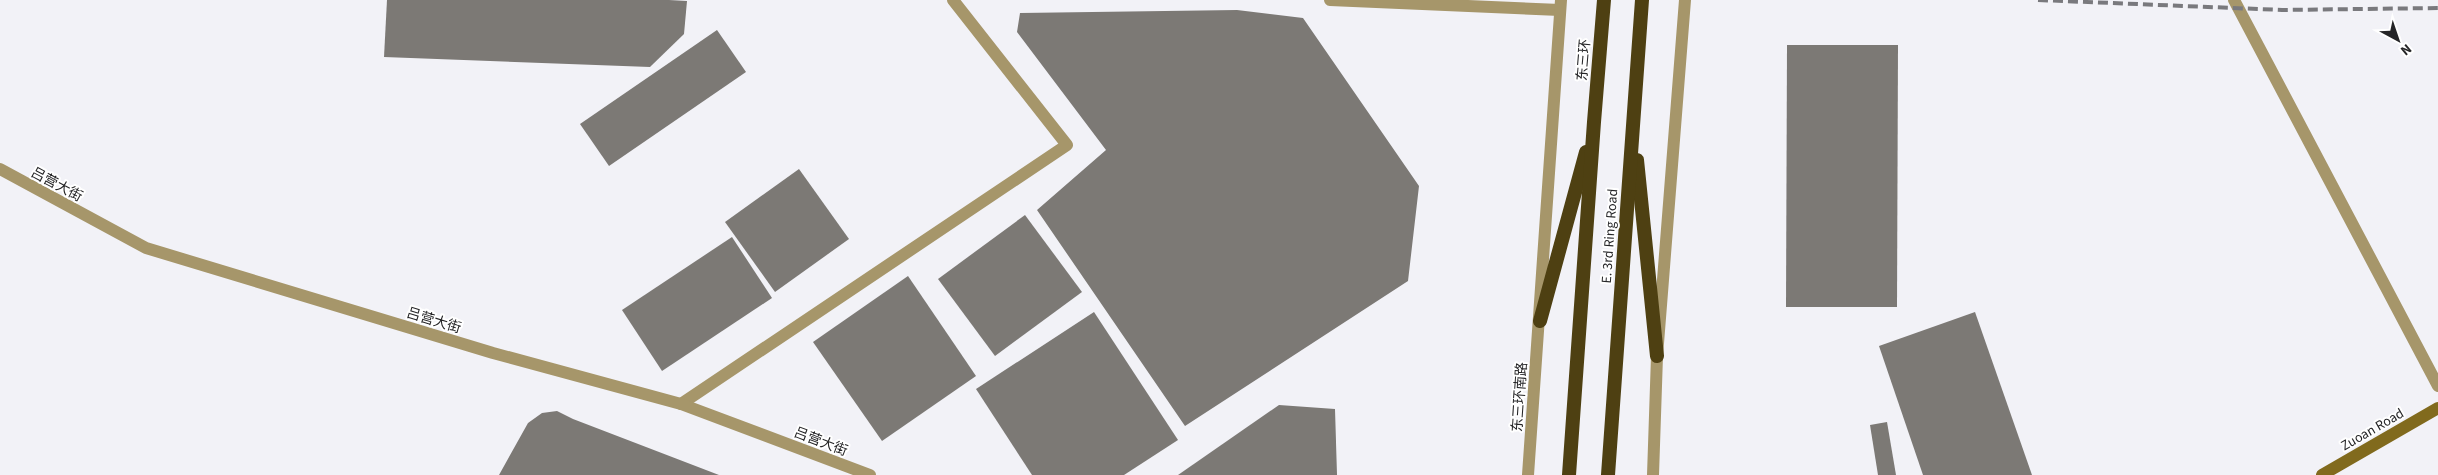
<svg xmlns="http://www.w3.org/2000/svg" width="2438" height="475" font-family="'Source Sans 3','Noto Sans SC',sans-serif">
<rect width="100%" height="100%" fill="#f2f2f7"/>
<g fill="#7c7975">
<path d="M 387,0 L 669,0 L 687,1 L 684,34 L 650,67 L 384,57 Z"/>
<path d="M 1237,10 L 1303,18 L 1419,186 L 1408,281 L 1185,426 L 1037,210 L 1106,150 L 1017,32 L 1020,13 Z"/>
<path d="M 717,30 L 746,72 L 609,166 L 580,124 Z"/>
<path d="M 1787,45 L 1898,45 L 1897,307 L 1786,307 Z"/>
<path d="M 799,169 L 849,239 L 775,292 L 725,222 Z"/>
<path d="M 1025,215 L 1082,292 L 995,356 L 938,279 Z"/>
<path d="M 732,237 L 772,298 L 662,371 L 622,310 Z"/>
<path d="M 908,276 L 976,376 L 882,441 L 813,342 Z"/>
<path d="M 1094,312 L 1178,440 L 1124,475 L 1032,475 L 976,389 Z"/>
<path d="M 1975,312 L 2032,475 L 1923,475 L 1879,346 Z"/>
<path d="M 1279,405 L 1335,409 L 1337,475 L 1178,475 Z"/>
<path d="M 557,411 L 573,419 L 719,475 L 499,475 L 528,423 L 542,413 Z"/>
<path d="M 1887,422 L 1896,475 L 1878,475 L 1870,425 Z"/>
</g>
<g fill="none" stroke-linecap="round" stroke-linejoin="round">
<g stroke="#a6966a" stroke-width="12">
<path d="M 2234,0 L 2438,386"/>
<path d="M 681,404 L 1067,145 L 953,0"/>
</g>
<g stroke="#a6966a" stroke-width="12">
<path d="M 1330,0 L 1560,10"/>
<path d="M 0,169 L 146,248 L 493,353 L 681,404 L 870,475"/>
<path d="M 1528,475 L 1561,0"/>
<path d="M 1653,475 L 1657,356 L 1685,0"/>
</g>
<path stroke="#816a1d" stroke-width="12" d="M 2322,475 L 2438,408"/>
<g stroke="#4e4012" stroke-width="14">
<path d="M 1637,160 L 1657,356"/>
<path d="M 1540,321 L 1586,152"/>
<path d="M 1569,475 L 1594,122 L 1604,0"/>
<path d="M 1608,475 L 1642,0"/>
</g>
<path stroke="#79797d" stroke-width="4" stroke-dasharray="10 5" stroke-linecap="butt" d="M 2038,0 L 2282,10 L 2438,8"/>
</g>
<g text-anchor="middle" stroke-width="4" stroke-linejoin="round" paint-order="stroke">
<g font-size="14" fill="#252527" stroke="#fff">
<text transform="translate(1583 60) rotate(-85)" y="5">东三环</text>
<text transform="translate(57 184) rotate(28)" y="5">吕营大街</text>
<text transform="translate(1609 236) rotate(-86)" y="5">E. 3rd Ring Road</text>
<text transform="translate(434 320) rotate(17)" y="5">吕营大街</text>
<text transform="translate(1519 397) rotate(-86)" y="5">东三环南路</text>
<text transform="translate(2372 429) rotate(-30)" y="5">Zuoan Road</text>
<text transform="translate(821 441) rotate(21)" y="5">吕营大街</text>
</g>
</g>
<g transform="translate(2398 40) rotate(140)" stroke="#ffffff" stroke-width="4" paint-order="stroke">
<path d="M0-4L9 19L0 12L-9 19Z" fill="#252527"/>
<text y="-8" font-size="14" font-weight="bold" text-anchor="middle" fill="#252527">N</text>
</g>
</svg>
